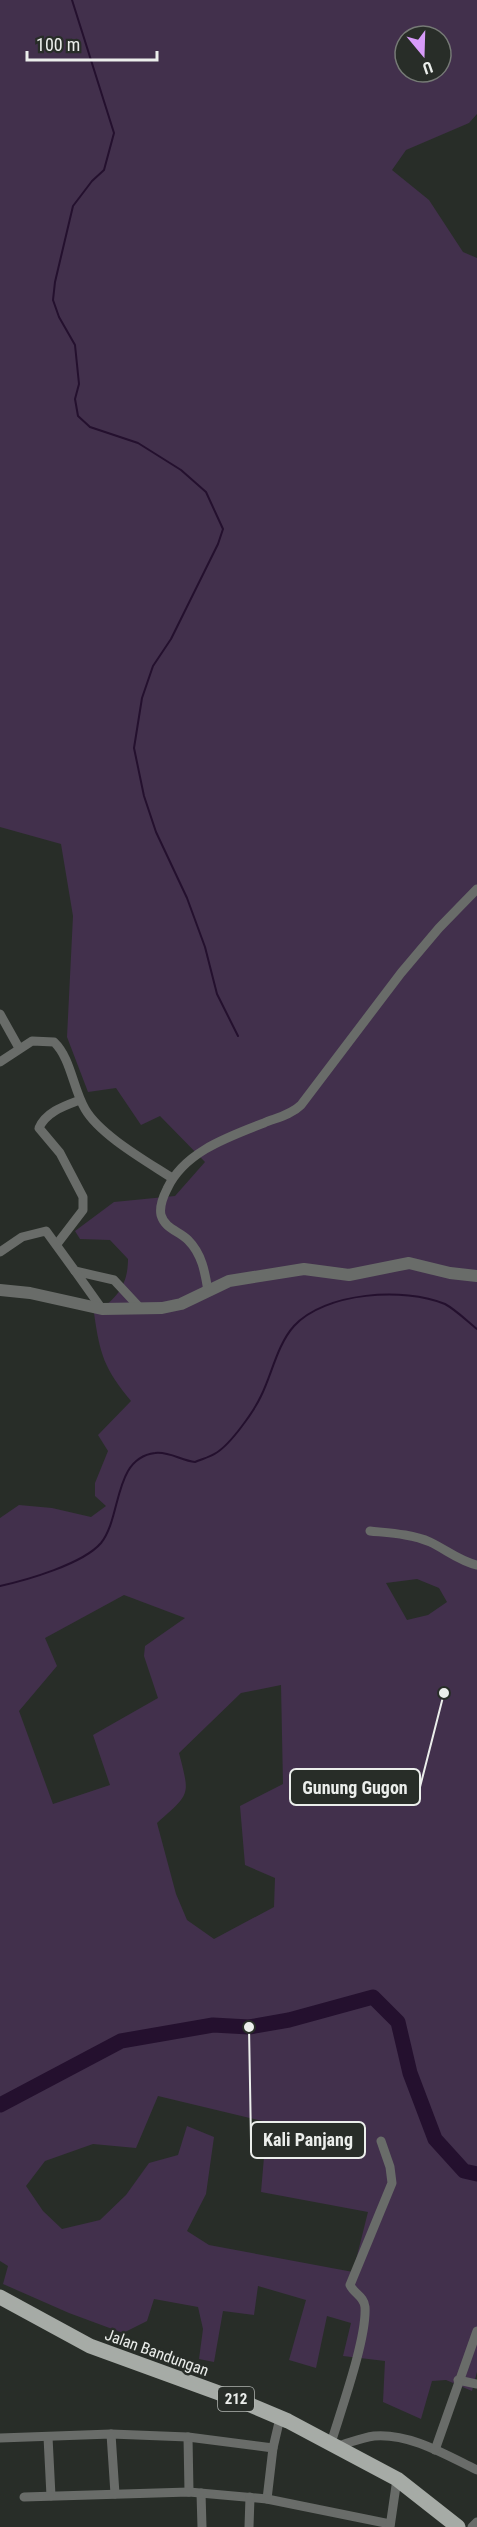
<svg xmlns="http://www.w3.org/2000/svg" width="477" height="2527" font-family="'Roboto Condensed',sans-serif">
<rect width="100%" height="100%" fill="#282d28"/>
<path fill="#42304c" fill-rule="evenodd" d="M 0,0 L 477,0 L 477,114 L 469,123 L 406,150 L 392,170 L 429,200 L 463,252 L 477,258 L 477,2372 L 472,2391 L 446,2380 L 432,2381 L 421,2419 L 383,2402 L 385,2361 L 343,2356 L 351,2323 L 327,2316 L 316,2368 L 289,2360 L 306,2300 L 258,2286 L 254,2315 L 223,2311 L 214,2362 L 199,2359 L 203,2329 L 198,2307 L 154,2299 L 147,2321 L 123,2333 L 69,2313 L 3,2284 L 8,2266 L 0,2261 L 0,1518 L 19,1505 L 52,1508 L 91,1517 L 106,1506 L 95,1496 L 95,1483 L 108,1451 L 98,1435 L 131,1401 C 104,1368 100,1355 94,1313 C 116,1300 128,1286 128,1259 L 110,1240 L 80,1239 L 75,1231 L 114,1202 L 175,1196 L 205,1162 L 160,1116 L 141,1125 L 116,1088 L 88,1092 L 67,1037 L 73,916 L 61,844 L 0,827 ZM 405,36 L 441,36 L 441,72 L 405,72 ZM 417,1579 L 439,1588 L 447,1602 L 428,1615 L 407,1620 L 386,1583 ZM 124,1595 L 185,1618 L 145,1646 L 144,1656 L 158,1698 L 93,1735 L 110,1785 L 53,1804 L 19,1711 L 57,1666 L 45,1638 ZM 281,1685 L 283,1784 L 240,1806 L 245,1865 L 275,1878 L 274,1907 L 214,1939 L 187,1920 L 176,1894 L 157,1823 C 191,1793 190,1796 179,1753 L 241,1693 ZM 158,2096 L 267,2122 L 261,2192 L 368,2212 L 353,2272 L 209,2245 L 187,2231 L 206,2194 L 214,2137 L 187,2126 L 178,2155 L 149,2163 L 126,2195 L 100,2220 L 62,2229 L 43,2211 L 26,2186 L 45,2161 L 93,2144 L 136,2148 Z"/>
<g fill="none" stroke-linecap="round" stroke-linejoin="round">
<g stroke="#24102e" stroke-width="2">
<path d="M 72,0 L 114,133 L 104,170 L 92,181 L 73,206 L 55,282 L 53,300 L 59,317 L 75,345 L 79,384 L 75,399 L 78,416 L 90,427 L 138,443 L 181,470 L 206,492 L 223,529 L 218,544 L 171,639 L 153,666 L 142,698 L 134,748 L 144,796 L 156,832 L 187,898 L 205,947 L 217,994 L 238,1036"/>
<path d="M 0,1586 C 27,1580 83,1564 101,1543 C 122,1517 113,1458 155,1453 C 169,1451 182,1461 195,1462 C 202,1459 210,1457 216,1453 C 231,1444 254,1411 261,1396 C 272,1374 277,1345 294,1326 C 325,1292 404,1287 445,1304 C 456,1310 467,1321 477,1329"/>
</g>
<path stroke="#24102e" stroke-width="15" d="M 0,2105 L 121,2041 L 213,2025 L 249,2027 L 289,2020 L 373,1997 L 398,2022 L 410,2073 L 435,2139 L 464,2171 L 477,2174"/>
<g stroke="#696c69" stroke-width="9">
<path d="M 0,1014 L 19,1048"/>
<path d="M 0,1062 L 32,1041 L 54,1042 C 71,1058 73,1089 85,1109 C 100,1135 146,1161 172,1178"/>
<path d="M 57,1244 L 83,1210 L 83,1197 L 60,1153 L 39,1128 C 46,1112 64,1106 80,1100"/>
<path d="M 0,1252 L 22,1237 L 46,1231 L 75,1271 L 114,1280 L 141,1309"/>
<path d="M 75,1271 L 102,1309"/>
<path d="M 208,1291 C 205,1272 202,1254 188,1240 C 179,1231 165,1229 161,1215 C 159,1206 163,1197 167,1189 C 184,1152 228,1137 264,1123 C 276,1118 291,1115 301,1105 L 401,973 L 439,928 L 477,889"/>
<path d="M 370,1531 C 389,1533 412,1534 430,1542 C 447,1550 459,1561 477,1565"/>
<path d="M 458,2380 L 477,2384"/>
<path d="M 111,2434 L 115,2494"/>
<path d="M 48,2437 L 51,2496"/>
<path d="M 188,2437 L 189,2492"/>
<path d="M 0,2438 L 111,2434 L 188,2437 L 273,2448 L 267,2499"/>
<path d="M 331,2443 C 341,2410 367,2338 365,2307 C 364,2296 354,2294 350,2285 L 392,2183 L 390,2167 L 381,2141"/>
<path d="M 337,2446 C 349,2443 361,2438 374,2436 C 410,2433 446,2455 477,2470"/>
<path d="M 273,2448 L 280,2418"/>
<path d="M 435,2450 L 477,2331"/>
<path d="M 201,2493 L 202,2527"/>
<path d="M 24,2497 L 189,2492 L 267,2499 L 390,2524"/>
<path d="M 249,2527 L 250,2497"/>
<path d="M 390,2527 L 397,2479"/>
<path d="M 472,2527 L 477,2522"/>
</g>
<path stroke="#696c69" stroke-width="12" d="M 0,1290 L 30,1293 L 102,1309 L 162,1308 L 181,1304 L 229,1281 L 304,1269 L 349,1275 L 409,1263 L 450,1273 L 477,1276"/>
<path stroke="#a6aba6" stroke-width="15" d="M 0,2297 L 90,2346 L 241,2401 L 288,2421 L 397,2479 L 458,2527"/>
</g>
<g text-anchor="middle" stroke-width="5" stroke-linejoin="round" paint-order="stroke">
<rect fill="#282d28" stroke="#b0b4b0" stroke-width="1.5" x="218" y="2387" width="36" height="24" rx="4.5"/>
<g font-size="15" font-weight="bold" fill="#ebeeeb">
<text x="236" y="2404">212</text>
</g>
<g font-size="16" fill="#ebeeeb" stroke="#282d28">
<text transform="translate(157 2352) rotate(20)" y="6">Jalan Bandungan</text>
</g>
</g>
<path fill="none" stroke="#ebeeeb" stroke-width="2" d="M444 1693L420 1787M249 2027L251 2140"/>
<g fill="#ebeeeb" stroke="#282d28" stroke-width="2">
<circle cx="444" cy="1693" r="6"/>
<circle cx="249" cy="2027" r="6"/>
</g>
<g fill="#282d28" stroke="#ebeeeb" stroke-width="2">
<rect x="290" y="1769" width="130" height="36" rx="6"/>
<rect x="251" y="2122" width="114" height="36" rx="6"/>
</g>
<g font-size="18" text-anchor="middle" font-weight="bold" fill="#ebeeeb">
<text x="355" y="1794">Gunung Gugon</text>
<text x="308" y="2146">Kali Panjang</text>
</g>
<g transform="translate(423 54) rotate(161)"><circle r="28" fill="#282d28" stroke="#767a76" stroke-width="1.5"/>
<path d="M0-4.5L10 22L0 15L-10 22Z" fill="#d79bf9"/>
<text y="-9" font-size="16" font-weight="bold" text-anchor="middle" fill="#ebeeeb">U</text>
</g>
<path d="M27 51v9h130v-9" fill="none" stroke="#ebeeeb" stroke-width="3"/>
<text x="36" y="51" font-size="18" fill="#ebeeeb" stroke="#282d28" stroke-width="4.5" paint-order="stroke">100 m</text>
</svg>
